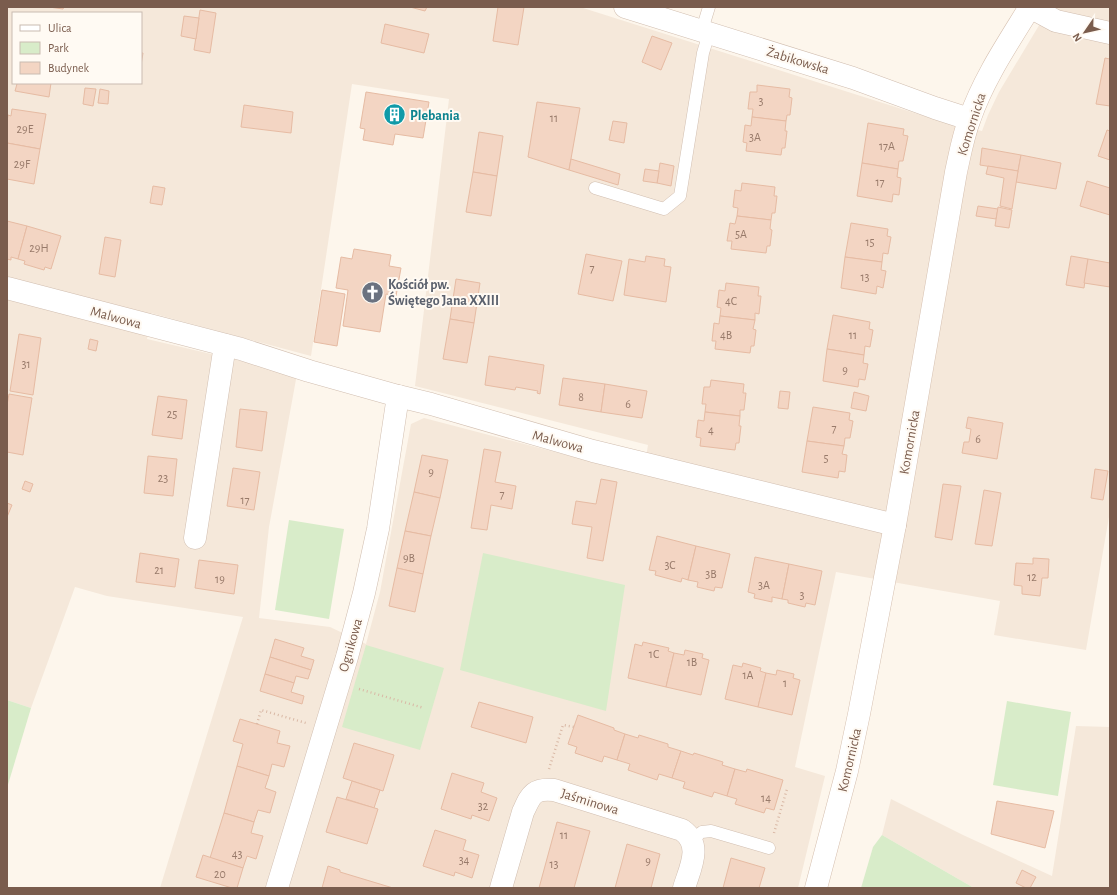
<svg xmlns="http://www.w3.org/2000/svg" width="1117" height="895" font-family="'Alegreya Sans',sans-serif">
<rect width="100%" height="100%" fill="#fdf6ec"/>
<g fill="#f5e8da" fill-rule="evenodd">
<path d="M 7,7 L 580,7 L 943,122 L 982,131 L 988,115 L 999,92 L 1050,7 L 1110,7 L 1110,511 L 1086,650 L 994,635 L 1000,601 L 836,572 L 795,767 L 825,776 L 798,888 L 160,888 L 243,617 L 107,596 L 75,587 L 31,708 L 7,700 ZM 13,13 L 141,13 L 141,83 L 13,83 ZM 352,84 L 449,99 L 415,386 L 648,445 L 643,475 L 424,418 L 411,424 L 380,592 L 366,644 L 330,627 L 259,618 L 269,527 L 297,374 L 147,339 L 151,313 L 311,356 Z"/>
<path d="M 1076,726 L 1110,727 L 1110,888 L 974,888 L 882,835 L 891,799 L 963,835 L 1052,876 Z"/>
</g>
<g fill="#d8ecc9">
<path d="M 289,520 L 344,529 L 329,619 L 275,610 Z"/>
<path d="M 483,553 L 625,585 L 606,711 L 460,670 Z"/>
<path d="M 366,645 L 444,668 L 420,750 L 342,727 Z"/>
<path d="M 7,700 L 31,708 L 7,788 Z"/>
<path d="M 1007,701 L 1071,712 L 1058,796 L 993,785 Z"/>
<path d="M 882,835 L 974,888 L 861,888 L 873,847 Z"/>
</g>
<g fill="#f3d5c3" stroke="#e6bba3">
<path d="M 49,7 L 64,7 L 63,9 Z"/>
<path d="M 410,7 L 427,7 L 425,11 Z"/>
<path d="M 498,7 L 524,7 L 518,45 L 493,41 Z"/>
<path d="M 200,10 L 216,13 L 210,53 L 194,50 Z"/>
<path d="M 184,16 L 199,18 L 196,39 L 181,36 Z"/>
<path d="M 385,24 L 429,34 L 424,53 L 381,43 Z"/>
<path d="M 652,36 L 672,43 L 661,70 L 642,62 Z"/>
<path d="M 141,53 L 143,53 L 141,65 Z"/>
<path d="M 1105,58 L 1110,59 L 1110,106 L 1096,104 Z"/>
<path d="M 14,83 L 51,83 L 49,97 L 15,91 L 17,84 Z"/>
<path d="M 757,85 L 790,89 L 789,97 L 792,98 L 790,115 L 787,115 L 786,121 L 752,117 L 753,109 L 748,109 L 750,92 L 757,92 Z"/>
<path d="M 85,88 L 96,89 L 93,106 L 83,104 Z"/>
<path d="M 100,89 L 109,91 L 108,104 L 98,103 Z"/>
<path d="M 366,92 L 429,102 L 423,138 L 395,134 L 393,145 L 363,140 L 365,129 L 360,128 Z"/>
<path d="M 537,102 L 580,108 L 569,170 L 528,157 Z"/>
<path d="M 244,105 L 293,112 L 291,133 L 241,127 Z"/>
<path d="M 12,109 L 46,114 L 40,149 L 7,143 L 7,122 L 8,115 L 11,116 Z"/>
<path d="M 752,117 L 786,121 L 785,131 L 787,131 L 785,148 L 782,148 L 781,155 L 746,151 L 747,143 L 743,142 L 745,125 L 751,126 Z"/>
<path d="M 613,121 L 627,123 L 624,143 L 609,140 Z"/>
<path d="M 868,123 L 904,129 L 903,135 L 908,136 L 903,161 L 899,161 L 898,169 L 862,163 Z"/>
<path d="M 1107,130 L 1110,131 L 1110,160 L 1098,156 Z"/>
<path d="M 479,132 L 503,136 L 497,176 L 473,172 Z"/>
<path d="M 7,143 L 40,149 L 34,184 L 7,179 Z"/>
<path d="M 982,148 L 1021,155 L 1018,171 L 980,165 Z"/>
<path d="M 1021,155 L 1061,163 L 1056,189 L 1016,182 Z"/>
<path d="M 571,159 L 620,174 L 618,185 L 569,170 Z"/>
<path d="M 660,163 L 674,166 L 671,186 L 657,183 Z"/>
<path d="M 862,163 L 898,169 L 897,177 L 901,178 L 899,195 L 893,194 L 892,202 L 857,196 Z"/>
<path d="M 988,166 L 1018,171 L 1012,209 L 1000,206 L 1004,178 L 986,174 Z"/>
<path d="M 645,169 L 659,171 L 657,183 L 643,181 Z"/>
<path d="M 473,172 L 497,176 L 491,216 L 466,212 Z"/>
<path d="M 1087,181 L 1110,188 L 1110,215 L 1080,206 Z"/>
<path d="M 742,183 L 775,187 L 774,196 L 777,196 L 775,213 L 772,213 L 771,220 L 737,216 L 738,208 L 733,207 L 735,190 L 741,191 Z"/>
<path d="M 153,186 L 165,188 L 162,205 L 150,203 Z"/>
<path d="M 978,206 L 998,209 L 996,219 L 976,216 Z"/>
<path d="M 998,207 L 1012,210 L 1009,228 L 995,226 Z"/>
<path d="M 737,216 L 771,220 L 770,229 L 772,230 L 770,246 L 767,246 L 766,253 L 731,249 L 732,241 L 727,241 L 730,223 L 735,224 Z"/>
<path d="M 7,221 L 27,226 L 18,259 L 11,257 L 11,260 L 7,259 Z"/>
<path d="M 851,223 L 888,229 L 887,236 L 891,237 L 888,254 L 883,253 L 882,262 L 845,257 Z"/>
<path d="M 27,226 L 61,236 L 51,269 L 45,267 L 44,270 L 24,264 L 25,261 L 18,259 Z"/>
<path d="M 105,237 L 121,240 L 115,277 L 99,274 Z"/>
<path d="M 354,249 L 391,255 L 389,266 L 401,268 L 396,296 L 386,294 L 380,332 L 343,326 L 348,290 L 336,288 L 341,257 L 352,259 Z"/>
<path d="M 586,254 L 622,261 L 613,301 L 578,294 Z"/>
<path d="M 646,256 L 665,259 L 664,266 L 671,267 L 666,302 L 624,295 L 629,259 L 645,262 Z"/>
<path d="M 1071,256 L 1088,259 L 1084,288 L 1066,285 Z"/>
<path d="M 845,257 L 882,262 L 881,270 L 886,271 L 883,288 L 877,286 L 876,294 L 841,288 Z"/>
<path d="M 1088,259 L 1110,263 L 1110,287 L 1084,283 Z"/>
<path d="M 456,279 L 480,283 L 474,323 L 450,319 Z"/>
<path d="M 726,283 L 759,287 L 758,296 L 761,296 L 759,314 L 755,313 L 755,320 L 720,316 L 721,308 L 717,307 L 719,290 L 725,291 Z"/>
<path d="M 322,290 L 345,294 L 337,346 L 314,342 Z"/>
<path d="M 833,315 L 870,322 L 869,329 L 873,330 L 870,347 L 865,346 L 864,355 L 827,349 Z"/>
<path d="M 720,316 L 755,320 L 753,329 L 756,330 L 754,346 L 751,346 L 750,353 L 715,349 L 716,341 L 712,341 L 714,323 L 719,324 Z"/>
<path d="M 450,319 L 474,323 L 467,363 L 443,359 Z"/>
<path d="M 19,334 L 41,338 L 33,395 L 10,391 Z"/>
<path d="M 90,339 L 98,341 L 96,351 L 88,349 Z"/>
<path d="M 827,349 L 864,355 L 863,363 L 868,364 L 865,380 L 859,379 L 858,387 L 823,381 Z"/>
<path d="M 489,356 L 544,365 L 540,394 L 537,393 L 538,391 L 516,387 L 515,390 L 485,385 Z"/>
<path d="M 563,378 L 605,384 L 601,412 L 559,405 Z"/>
<path d="M 711,380 L 744,384 L 743,393 L 746,393 L 744,410 L 740,410 L 740,416 L 705,412 L 706,404 L 702,404 L 704,387 L 710,387 Z"/>
<path d="M 605,384 L 647,391 L 642,418 L 601,412 Z"/>
<path d="M 780,391 L 790,392 L 788,409 L 778,408 Z"/>
<path d="M 854,392 L 869,396 L 866,411 L 851,408 Z"/>
<path d="M 9,394 L 32,398 L 23,455 L 7,452 L 7,405 Z"/>
<path d="M 158,396 L 187,400 L 182,439 L 152,435 Z"/>
<path d="M 813,407 L 850,413 L 849,420 L 853,421 L 850,438 L 845,438 L 844,446 L 807,441 Z"/>
<path d="M 240,409 L 267,412 L 262,451 L 236,447 Z"/>
<path d="M 705,412 L 740,416 L 739,426 L 741,426 L 739,443 L 736,443 L 735,450 L 700,446 L 701,438 L 696,437 L 698,420 L 704,421 Z"/>
<path d="M 968,417 L 1003,423 L 997,459 L 962,453 L 964,442 L 969,442 L 971,429 L 966,428 Z"/>
<path d="M 807,441 L 844,446 L 842,454 L 847,455 L 845,472 L 839,471 L 838,478 L 802,472 Z"/>
<path d="M 484,449 L 501,452 L 495,482 L 516,486 L 512,509 L 491,505 L 487,530 L 471,528 Z"/>
<path d="M 422,455 L 448,460 L 440,498 L 414,492 Z"/>
<path d="M 148,456 L 177,459 L 173,496 L 144,493 Z"/>
<path d="M 233,468 L 260,472 L 254,510 L 227,506 Z"/>
<path d="M 1095,469 L 1108,471 L 1103,500 L 1091,498 Z"/>
<path d="M 601,479 L 617,482 L 603,561 L 587,558 L 592,527 L 572,524 L 576,501 L 596,504 Z"/>
<path d="M 25,481 L 33,484 L 30,492 L 22,489 Z"/>
<path d="M 943,484 L 961,486 L 952,540 L 935,537 Z"/>
<path d="M 984,490 L 1001,493 L 992,546 L 975,544 Z"/>
<path d="M 414,492 L 440,498 L 431,536 L 405,531 Z"/>
<path d="M 7,503 L 12,505 L 7,517 Z"/>
<path d="M 405,531 L 431,536 L 423,574 L 397,568 Z"/>
<path d="M 657,536 L 696,546 L 688,580 L 682,578 L 681,582 L 655,575 L 656,571 L 649,570 Z"/>
<path d="M 696,546 L 730,554 L 722,588 L 715,587 L 714,591 L 697,587 L 698,582 L 688,580 Z"/>
<path d="M 140,553 L 179,559 L 175,587 L 136,582 Z"/>
<path d="M 755,557 L 789,564 L 782,599 L 772,597 L 772,602 L 754,598 L 755,594 L 748,592 Z"/>
<path d="M 1033,558 L 1049,559 L 1048,578 L 1042,578 L 1040,596 L 1022,594 L 1022,586 L 1014,585 L 1016,563 L 1033,564 Z"/>
<path d="M 199,560 L 238,565 L 234,594 L 195,588 Z"/>
<path d="M 789,564 L 822,571 L 815,605 L 806,603 L 805,607 L 788,603 L 788,600 L 782,599 Z"/>
<path d="M 397,568 L 423,574 L 415,612 L 389,606 Z"/>
<path d="M 275,639 L 304,648 L 301,656 L 314,660 L 311,670 L 270,657 Z"/>
<path d="M 643,642 L 669,648 L 668,651 L 674,653 L 666,687 L 628,678 L 635,644 L 642,646 Z"/>
<path d="M 685,650 L 703,654 L 702,658 L 709,660 L 701,695 L 666,687 L 674,653 L 684,655 Z"/>
<path d="M 270,657 L 311,670 L 308,679 L 296,676 L 294,683 L 265,674 Z"/>
<path d="M 743,663 L 761,668 L 760,671 L 766,673 L 758,707 L 725,699 L 733,665 L 742,667 Z"/>
<path d="M 777,670 L 794,674 L 793,678 L 800,680 L 792,715 L 758,707 L 766,673 L 776,675 Z"/>
<path d="M 265,674 L 294,683 L 291,692 L 304,696 L 302,704 L 260,691 Z"/>
<path d="M 479,702 L 533,717 L 526,743 L 471,727 Z"/>
<path d="M 578,715 L 614,728 L 614,730 L 625,734 L 617,760 L 604,756 L 602,762 L 575,753 L 577,747 L 568,744 Z"/>
<path d="M 240,719 L 280,731 L 277,743 L 290,746 L 284,767 L 272,764 L 269,776 L 237,766 L 243,744 L 233,741 Z"/>
<path d="M 625,734 L 638,738 L 639,735 L 668,744 L 668,747 L 681,751 L 672,778 L 659,774 L 657,780 L 628,770 L 630,764 L 617,760 Z"/>
<path d="M 354,743 L 394,755 L 383,791 L 343,778 Z"/>
<path d="M 681,751 L 693,755 L 694,753 L 723,762 L 722,765 L 735,769 L 727,796 L 714,792 L 712,797 L 683,788 L 685,782 L 672,778 Z"/>
<path d="M 237,766 L 269,776 L 265,788 L 276,792 L 270,813 L 258,810 L 254,822 L 224,813 Z"/>
<path d="M 735,769 L 746,772 L 747,769 L 783,780 L 774,810 L 766,808 L 764,813 L 735,804 L 737,799 L 727,796 Z"/>
<path d="M 452,773 L 484,783 L 481,792 L 497,798 L 489,821 L 472,815 L 471,819 L 441,809 Z"/>
<path d="M 352,781 L 380,790 L 374,808 L 346,799 Z"/>
<path d="M 337,797 L 378,809 L 367,844 L 326,832 Z"/>
<path d="M 997,801 L 1054,811 L 1045,848 L 991,834 Z"/>
<path d="M 224,813 L 254,822 L 251,833 L 263,836 L 256,859 L 247,856 L 243,868 L 210,858 Z"/>
<path d="M 557,822 L 590,831 L 574,888 L 539,888 Z"/>
<path d="M 435,830 L 466,840 L 463,850 L 479,855 L 472,878 L 455,872 L 454,876 L 423,866 Z"/>
<path d="M 627,844 L 660,854 L 651,888 L 615,888 Z"/>
<path d="M 203,855 L 243,868 L 237,888 L 232,888 L 196,877 Z"/>
<path d="M 731,858 L 765,868 L 759,888 L 723,888 Z"/>
<path d="M 328,866 L 340,870 L 340,872 L 393,888 L 322,888 Z"/>
<path d="M 1022,870 L 1036,877 L 1030,888 L 1026,888 L 1016,883 Z"/>
</g>
<g fill="none" stroke-linecap="round" stroke-linejoin="round">
<defs>
<g id="lane">
<path d="M 702,30 L 709,7"/>
<path d="M 595,188 L 664,209 L 680,196 L 703,53 L 709,33"/>
<path d="M 691,840 L 702,832 L 711,831 L 769,848"/>
</g>
<g id="street">
<path d="M 625,7 L 853,78 L 935,108 L 969,119"/>
<path d="M 1030,7 L 1056,21 L 1110,33"/>
<path d="M 7,288 L 241,349 L 309,371 L 398,396 L 431,404 L 593,451 L 895,525"/>
<path d="M 195,538 L 225,345"/>
<path d="M 277,888 L 347,657 L 364,593 L 378,529 L 398,396"/>
<path d="M 501,888 L 523,812 C 531,795 533,788 554,790 L 682,830 C 703,845 690,868 684,888"/>
</g>
<path id="secondary" d="M 816,888 L 847,771 L 859,714 L 895,525 L 956,172 C 960,154 963,136 970,118 C 984,78 1008,43 1030,7"/>
</defs>
<use href="#lane" stroke="#d1beb0" stroke-width="13"/>
<use href="#street" stroke="#d1beb0" stroke-width="23"/>
<use href="#secondary" stroke="#d6c0b0" stroke-width="23"/>
<g stroke="#d9b8a5" stroke-width="2.5" stroke-dasharray="1 3" stroke-linecap="butt">
<path d="M 359,689 L 424,708"/>
<path d="M 257,724 L 261,710 L 306,723"/>
<path d="M 549,769 L 563,725 L 574,727"/>
<path d="M 774,833 L 787,789"/>
</g>
<use href="#lane" stroke="#fff" stroke-width="12"/>
<use href="#street" stroke="#fff" stroke-width="22"/>
<use href="#secondary" stroke="#fff" stroke-width="22"/>
</g>
<defs>
<symbol id="building-disc" viewBox="-11 -11 22 22"><circle r="9.5" fill="#0f9aa8" stroke="#fffaf3"/><path d="M-4-6H4V6H1V3H-1V6H-4ZM-2.5-4.3h1.7v1.8h-1.7ZM.8-4.3h1.7v1.8H.8ZM-2.5-1h1.7V.8h-1.7ZM.8-1h1.7V.8H.8Z" fill="#fff"/></symbol>
<symbol id="church-disc" viewBox="-11 -11 22 22"><circle r="9.5" fill="#6b7280" stroke="#fffaf3"/><path d="M-1.2-6h2.4v3.5h3.3v2.4h-3.3V6h-2.4V-.1h-3.3v-2.4h3.3Z" fill="#fff"/></symbol>
</defs>
<g fill-rule="evenodd">
<use href="#building-disc" x="382" y="102" width="25" height="25"/>
<use href="#church-disc" x="360" y="280" width="25" height="25"/>
</g>
<g text-anchor="middle" stroke-width="4" stroke-linejoin="round" paint-order="stroke">
<g font-size="12" fill="#987a6a">
<text x="761" y="105">3</text>
<text x="554" y="122">11</text>
<text x="25" y="133">29E</text>
<text x="755" y="141">3A</text>
<text x="887" y="150">17A</text>
<text x="22" y="168">29F</text>
<text x="880" y="186">17</text>
<text x="741" y="238">5A</text>
<text x="870" y="246">15</text>
<text x="39" y="252">29H</text>
<text x="592" y="272">7</text>
<text x="865" y="281">13</text>
<text x="731" y="305">4C</text>
<text x="726" y="339">4B</text>
<text x="853" y="339">11</text>
<text x="26" y="368">31</text>
<text x="845" y="374">9</text>
<text x="581" y="401">8</text>
<text x="628" y="408">6</text>
<text x="172" y="418">25</text>
<text x="834" y="432">7</text>
<text x="711" y="434">4</text>
<text x="978" y="443">6</text>
<text x="826" y="462">5</text>
<text x="431" y="476">9</text>
<text x="163" y="482">23</text>
<text x="502" y="498">7</text>
<text x="245" y="504">17</text>
<text x="409" y="562">9B</text>
<text x="670" y="569">3C</text>
<text x="159" y="574">21</text>
<text x="711" y="578">3B</text>
<text x="1032" y="581">12</text>
<text x="220" y="583">19</text>
<text x="764" y="589">3A</text>
<text x="802" y="599">3</text>
<text x="654" y="658">1C</text>
<text x="692" y="666">1B</text>
<text x="748" y="679">1A</text>
<text x="785" y="687">1</text>
<text x="766" y="802">14</text>
<text x="483" y="810">32</text>
<text x="564" y="839">11</text>
<text x="237" y="858">43</text>
<text x="464" y="864">34</text>
<text x="648" y="865">9</text>
<text x="554" y="868">13</text>
<text x="220" y="878">20</text>
</g>
<g font-size="14" fill="#7a5c4d" stroke="#fffaf3">
<text transform="translate(798 60) rotate(17)" y="5">Żabikowska</text>
<text transform="translate(971 124) rotate(-72)" y="5">Komornicka</text>
<text transform="translate(116 317) rotate(15)" y="5">Malwowa</text>
<text transform="translate(558 441) rotate(15)" y="5">Malwowa</text>
<text transform="translate(909 442) rotate(-80)" y="5">Komornicka</text>
<text transform="translate(350 645) rotate(-74)" y="5">Ognikowa</text>
<text transform="translate(849 760) rotate(-77)" y="5">Komornicka</text>
<text transform="translate(590 801) rotate(17)" y="5">Jaśminowa</text>
</g>
<g font-size="14" font-weight="bold" fill="#0d838f" stroke="#fffaf3" text-anchor="start">
<text x="410" y="120">Plebania</text>
</g>
<g font-size="14" font-weight="bold" fill="#5b616d" stroke="#fffaf3" text-anchor="start">
<text x="388" y="289">Kościół pw.<tspan x="388" dy="16">Świętego Jana XXIII</tspan></text>
</g>
</g>
<rect width="1117" height="895" fill="none" stroke="#7a5c4d" stroke-width="16"/>
<rect x="12" y="12" width="130" height="72" fill="#fffaf3" stroke="#cabbb1"/>
<rect x="20" y="25" width="20" height="6" fill="#ffffff" stroke="#cabbb1"/>
<text x="48" y="32" font-size="12" fill="#7a5c4d">Ulica</text>
<rect x="20" y="42" width="20" height="12" fill="#d8ecc9" stroke="#cabbb1"/>
<text x="48" y="52" font-size="12" fill="#7a5c4d">Park</text>
<rect x="20" y="62" width="20" height="12" fill="#f3d5c3" stroke="#cabbb1"/>
<text x="48" y="72" font-size="12" fill="#7a5c4d">Budynek</text>
<g transform="translate(1085 32) rotate(236)" stroke="#fffaf3" stroke-width="3" paint-order="stroke">
<path d="M0-3L7 15L0 10L-7 15Z" fill="#7a5c4d"/>
<text y="-6" font-size="11" font-weight="bold" text-anchor="middle" fill="#7a5c4d">N</text>
</g>
</svg>
